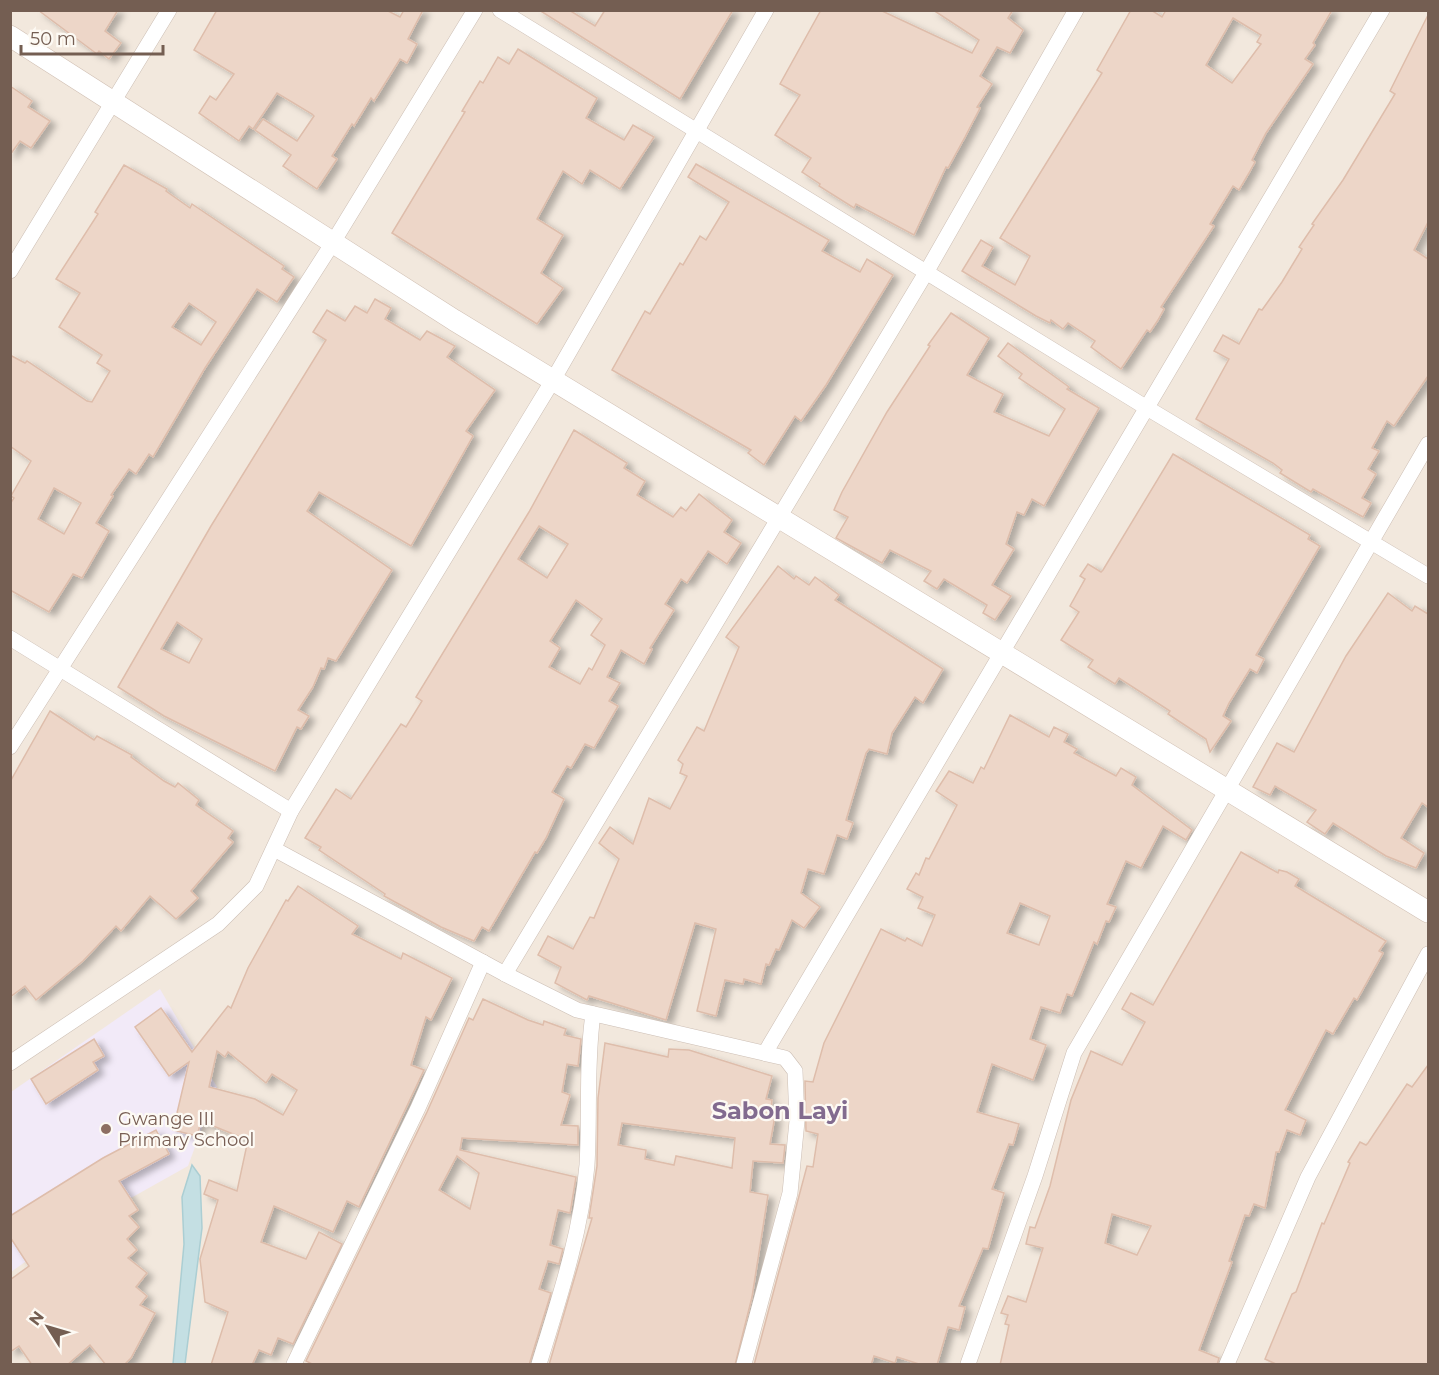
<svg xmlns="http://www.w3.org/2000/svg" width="1439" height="1375" font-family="Montserrat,sans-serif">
<defs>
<filter id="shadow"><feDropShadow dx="6" dy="4" stdDeviation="3" flood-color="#0004"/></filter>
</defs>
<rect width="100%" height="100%" fill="#fbf5ee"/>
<rect fill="#f2e8dd" x="11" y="11" width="1417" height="1353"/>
<path fill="#f2eaf8" d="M 160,989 L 217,1087 L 188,1166 L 56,1240 L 11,1272 L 11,1092 Z"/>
<path fill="#c4dfe3" stroke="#abced3" stroke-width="1.5" d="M 192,1165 L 200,1176 L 202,1228 L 185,1364 L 173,1364 L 184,1244 L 182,1197 Z"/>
<g fill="#edd6c8" stroke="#debdab" stroke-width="1.5" fill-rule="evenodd" filter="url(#shadow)">
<path d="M 38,10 L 118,10 L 105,31 L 121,43 L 109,59 L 99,51 L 97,54 Z"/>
<path d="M 217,10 L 386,10 L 400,17 L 404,10 L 423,10 L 408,39 L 417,44 L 407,63 L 400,59 L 374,101 L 371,98 L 354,126 L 352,124 L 332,156 L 337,159 L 317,189 L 283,166 L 291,155 L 255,130 L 263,119 L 297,141 L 314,116 L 312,114 L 277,93 L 253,129 L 249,126 L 239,141 L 199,113 L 210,96 L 216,100 L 234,74 L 194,50 Z"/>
<path d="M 539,10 L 569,10 L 595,26 L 605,10 L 733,10 L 680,99 Z"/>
<path d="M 821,10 L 880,10 L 972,53 L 979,40 L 933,10 L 1013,10 L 1008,18 L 1023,30 L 1010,53 L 997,47 L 980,76 L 992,84 L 977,107 L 980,108 L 965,137 L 948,168 L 946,167 L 914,235 L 856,204 L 854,208 L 819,186 L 820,184 L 802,172 L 811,158 L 775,135 L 800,95 L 780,84 Z"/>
<path d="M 1131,10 L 1151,10 L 1162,17 L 1166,10 L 1332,10 L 1313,43 L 1315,45 L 1305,59 L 1313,64 L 1266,133 L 1252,160 L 1255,162 L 1249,173 L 1239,190 L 1233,186 L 1210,224 L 1214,226 L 1161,307 L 1164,309 L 1158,320 L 1150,332 L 1147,330 L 1121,369 L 1091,347 L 1095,341 L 1068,323 L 1063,329 L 1051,320 L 1050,323 L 1036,316 L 962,271 L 981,240 L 993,247 L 982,266 L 1015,285 L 1030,256 L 1000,238 L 1102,73 L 1097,70 ZM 1233,18 L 1261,35 L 1257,42 L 1261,44 L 1232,83 L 1206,65 Z"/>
<path d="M 1428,15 L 1428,222 L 1414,250 L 1428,259 L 1428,376 L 1394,426 L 1387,421 L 1372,448 L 1379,451 L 1368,469 L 1376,474 L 1362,498 L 1371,503 L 1363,517 L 1313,489 L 1311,492 L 1280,473 L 1282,470 L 1273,463 L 1196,419 L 1229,359 L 1214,351 L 1223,335 L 1239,344 L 1259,309 L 1262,310 L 1282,282 L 1302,249 L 1299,247 L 1314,225 L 1312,224 L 1343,180 L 1395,94 L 1390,91 Z"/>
<path d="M 518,49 L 597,98 L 586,118 L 624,140 L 633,125 L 654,137 L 620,189 L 590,170 L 582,184 L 563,171 L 537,219 L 563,235 L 541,273 L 563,288 L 537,324 L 392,233 L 465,112 L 462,111 L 480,81 L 483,83 L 498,57 L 509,64 Z"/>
<path d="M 10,86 L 32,101 L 28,107 L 50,121 L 31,148 L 20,141 L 10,155 Z"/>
<path d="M 696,164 L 829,240 L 822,251 L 860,272 L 867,259 L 893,275 L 826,385 L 801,421 L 795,416 L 764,465 L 748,453 L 751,450 L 612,370 L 645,311 L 650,314 L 680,263 L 683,265 L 700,236 L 706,240 L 729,202 L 688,177 Z"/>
<path d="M 124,165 L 167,189 L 166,191 L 190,208 L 192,204 L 284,266 L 282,269 L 294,277 L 277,302 L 257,289 L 205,368 L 153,457 L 149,454 L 136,474 L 129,469 L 111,495 L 113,496 L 96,523 L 109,531 L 82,578 L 73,574 L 49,612 L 10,590 L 10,504 L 14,498 L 11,496 L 31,461 L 10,446 L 10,355 L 25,363 L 27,361 L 87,401 L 92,402 L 110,371 L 97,363 L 102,355 L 59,327 L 80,293 L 56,279 L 98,214 L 95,212 ZM 189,303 L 216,322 L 201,345 L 172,327 ZM 54,488 L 81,503 L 64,534 L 38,519 Z"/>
<path d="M 375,299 L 391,308 L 385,319 L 420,340 L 427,331 L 455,346 L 447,357 L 495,390 L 466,431 L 473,436 L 411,546 L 319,492 L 307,511 L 392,570 L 336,661 L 328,658 L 324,669 L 321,668 L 313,687 L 298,710 L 309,716 L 301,729 L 297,727 L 275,771 L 164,716 L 118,687 L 211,526 L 326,340 L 313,332 L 327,310 L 345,321 L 355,306 L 367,313 ZM 177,622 L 202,639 L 189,663 L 161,649 Z"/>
<path d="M 951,313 L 989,338 L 967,375 L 1003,394 L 994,412 L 1049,436 L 1065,409 L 1019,378 L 1022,374 L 998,356 L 1008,343 L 1069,387 L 1067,389 L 1099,408 L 1044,506 L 1032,499 L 1024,515 L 1017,512 L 1006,544 L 1014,549 L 992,585 L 1011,596 L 995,620 L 983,613 L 987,605 L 944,579 L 937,589 L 924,581 L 931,571 L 890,550 L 882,563 L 836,538 L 848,517 L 834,510 L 842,492 L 887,412 L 930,346 L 928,345 Z"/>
<path d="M 574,430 L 627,463 L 624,468 L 645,481 L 637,495 L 673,517 L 681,507 L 686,511 L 699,494 L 732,520 L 724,532 L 741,543 L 727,564 L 708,551 L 687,583 L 681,579 L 665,604 L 674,610 L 650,648 L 652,649 L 644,664 L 621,650 L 607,677 L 620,683 L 609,701 L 618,706 L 594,748 L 585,744 L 571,768 L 567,766 L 552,792 L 564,799 L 546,838 L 537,853 L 535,852 L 489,931 L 482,927 L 474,941 L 441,927 L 384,896 L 385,894 L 319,850 L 321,847 L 305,838 L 336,789 L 351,799 L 401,724 L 406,727 L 422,701 L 416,697 L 529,512 ZM 539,526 L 568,544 L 547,578 L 518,559 ZM 576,600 L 602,619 L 591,635 L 605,645 L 592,670 L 589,668 L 580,684 L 549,667 L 560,648 L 550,641 Z"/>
<path d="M 1173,454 L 1310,535 L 1308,539 L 1320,546 L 1256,655 L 1264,659 L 1257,673 L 1250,669 L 1229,703 L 1223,716 L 1231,721 L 1210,752 L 1206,739 L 1168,714 L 1170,711 L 1119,678 L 1115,684 L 1088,667 L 1093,660 L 1061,640 L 1079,612 L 1070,606 L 1085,579 L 1080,576 L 1088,564 L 1101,572 L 1103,570 Z"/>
<path d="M 778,566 L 794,579 L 796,576 L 809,585 L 815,577 L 839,595 L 835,600 L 943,669 L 923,703 L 915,697 L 892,733 L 887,754 L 869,749 L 866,753 L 846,820 L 853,823 L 847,839 L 837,835 L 824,874 L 808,869 L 801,893 L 820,907 L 804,928 L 792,920 L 779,950 L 776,949 L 769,965 L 766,964 L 761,984 L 744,979 L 743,984 L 725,980 L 716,1016 L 697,1011 L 716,929 L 695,923 L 666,1020 L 589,996 L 587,1000 L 555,983 L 561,967 L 538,955 L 548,936 L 573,949 L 590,917 L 594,918 L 619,859 L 599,843 L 610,827 L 633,844 L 649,798 L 670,809 L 687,776 L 680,773 L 683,764 L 678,760 L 697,727 L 704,731 L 739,647 L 726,637 Z"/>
<path d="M 1388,593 L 1412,611 L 1415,606 L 1428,614 L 1428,807 L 1422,803 L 1401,838 L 1424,853 L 1416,868 L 1386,856 L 1333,823 L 1325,834 L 1307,822 L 1316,810 L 1275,786 L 1270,795 L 1253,787 L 1277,743 L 1294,752 L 1346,656 Z"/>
<path d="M 50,711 L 94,740 L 97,736 L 132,755 L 131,757 L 164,781 L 175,787 L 178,783 L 199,800 L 196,805 L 233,831 L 228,838 L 233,842 L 191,891 L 198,898 L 176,919 L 150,896 L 121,931 L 116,926 L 83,961 L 36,1000 L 25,986 L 10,997 L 10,782 Z"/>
<path d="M 1010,715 L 1049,737 L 1054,727 L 1068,734 L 1064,742 L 1077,749 L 1074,753 L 1116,776 L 1121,768 L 1136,777 L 1132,785 L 1192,830 L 1186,840 L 1163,826 L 1141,868 L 1126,861 L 1107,904 L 1116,907 L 1109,922 L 1106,921 L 1097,944 L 1094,942 L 1072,996 L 1067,994 L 1060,1013 L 1041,1007 L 1030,1039 L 1046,1045 L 1033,1080 L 992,1064 L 977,1112 L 1019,1124 L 1013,1145 L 1009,1144 L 992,1189 L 1004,1193 L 988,1249 L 983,1248 L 959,1306 L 965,1307 L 959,1330 L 948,1327 L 937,1365 L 922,1365 L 897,1357 L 895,1363 L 874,1356 L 871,1365 L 754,1365 L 807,1166 L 813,1167 L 818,1134 L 806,1131 L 805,1081 L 813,1082 L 824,1043 L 881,929 L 905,941 L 907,938 L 922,946 L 935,915 L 918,908 L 923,897 L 907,889 L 916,873 L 919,875 L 926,858 L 929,859 L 957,805 L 936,791 L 949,771 L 973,783 L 981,767 L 984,769 ZM 1020,903 L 1050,916 L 1039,945 L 1007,933 Z"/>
<path d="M 1241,852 L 1278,873 L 1279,870 L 1287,872 L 1299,879 L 1295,886 L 1386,941 L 1379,951 L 1383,953 L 1357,1000 L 1354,998 L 1333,1034 L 1326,1030 L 1285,1110 L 1306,1120 L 1300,1135 L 1287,1130 L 1279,1152 L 1276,1152 L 1265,1208 L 1254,1204 L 1249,1216 L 1245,1215 L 1229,1261 L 1232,1262 L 1199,1350 L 1219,1358 L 1217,1365 L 1000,1365 L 1009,1325 L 1005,1324 L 1008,1315 L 1001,1313 L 1008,1296 L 1026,1302 L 1043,1248 L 1026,1244 L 1030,1227 L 1035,1228 L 1050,1186 L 1071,1100 L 1091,1051 L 1122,1065 L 1145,1022 L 1122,1009 L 1131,993 L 1153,1005 ZM 1112,1214 L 1151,1226 L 1137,1255 L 1105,1243 Z"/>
<path d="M 298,886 L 358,926 L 352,934 L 401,959 L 403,953 L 452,978 L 431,1020 L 426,1017 L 411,1065 L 424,1070 L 359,1207 L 347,1201 L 333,1232 L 274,1206 L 261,1242 L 306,1259 L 319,1232 L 342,1244 L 293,1344 L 278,1338 L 271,1355 L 259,1350 L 252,1365 L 211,1365 L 228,1312 L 205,1302 L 200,1259 L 218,1200 L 204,1194 L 209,1180 L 237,1191 L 248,1140 L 201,1121 L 197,1136 L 173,1130 L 189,1062 L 169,1076 L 135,1027 L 161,1008 L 192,1052 L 228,1006 L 231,1008 L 248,968 L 286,900 L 288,901 ZM 217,1051 L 225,1057 L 228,1052 L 266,1083 L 272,1074 L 297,1090 L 283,1115 L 255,1099 L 209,1087 Z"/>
<path d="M 483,999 L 528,1020 L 543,1025 L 544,1021 L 566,1029 L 564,1035 L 581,1039 L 578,1066 L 567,1064 L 562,1092 L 570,1095 L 561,1125 L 578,1126 L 578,1145 L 462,1138 L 460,1150 L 576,1177 L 570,1213 L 558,1210 L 550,1245 L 563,1249 L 559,1264 L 548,1261 L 539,1289 L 551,1293 L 529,1365 L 314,1365 L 306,1361 L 427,1112 L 469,1018 L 473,1020 ZM 457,1156 L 479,1173 L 470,1209 L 439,1190 Z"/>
<path d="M 94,1039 L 104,1056 L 93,1062 L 98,1070 L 46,1104 L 31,1079 Z"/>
<path d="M 605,1043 L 668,1057 L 669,1049 L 689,1050 L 772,1076 L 766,1099 L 772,1100 L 770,1116 L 775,1116 L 770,1144 L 785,1145 L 783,1163 L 753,1161 L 750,1192 L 768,1195 L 752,1297 L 735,1365 L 549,1365 L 592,1218 L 589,1218 L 597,1166 L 598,1098 ZM 622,1123 L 735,1138 L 732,1168 L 676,1156 L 674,1165 L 645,1159 L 646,1150 L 618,1145 Z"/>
<path d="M 1428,1065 L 1428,1365 L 1278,1365 L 1265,1359 L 1292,1294 L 1296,1292 L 1322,1223 L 1324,1224 L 1350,1163 L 1348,1162 L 1360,1142 L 1366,1145 L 1368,1143 L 1407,1084 L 1412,1087 Z"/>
<path d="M 156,1130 L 169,1154 L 119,1181 L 138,1210 L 129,1216 L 139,1227 L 127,1239 L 137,1250 L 128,1258 L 147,1273 L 136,1287 L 147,1296 L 140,1305 L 155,1313 L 131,1358 L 124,1365 L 106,1365 L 90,1345 L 67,1365 L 32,1365 L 19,1346 L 10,1352 L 10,1280 L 29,1266 L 10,1237 L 10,1216 L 103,1158 Z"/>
</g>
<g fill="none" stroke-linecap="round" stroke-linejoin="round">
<defs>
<g id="minor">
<path d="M 500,10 L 1147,408 L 1428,576"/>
<path d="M 10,271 L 169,10"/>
<path d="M 10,638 L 291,811"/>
<path d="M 10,747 L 332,244 L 475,10"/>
<path d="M 274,849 L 505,974 L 577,1010 L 785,1058 L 795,1071 L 797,1121 L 790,1193 L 744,1364"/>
<path d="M 505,974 L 927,271 L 1076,10"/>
<path d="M 765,1053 L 1382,10"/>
<path d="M 10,1063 L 218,924 L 256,886 L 291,811 L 553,380 L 766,10"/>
<path d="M 294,1364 L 418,1108 L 483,962"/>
<path d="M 539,1364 C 559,1299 581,1234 587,1165 C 590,1114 586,1064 593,1014"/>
<path d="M 968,1364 L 1035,1176 L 1074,1053 L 1428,444"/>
<path d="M 1227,1364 L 1308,1177 L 1428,954"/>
</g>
<path id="secondary" d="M 10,36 L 454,320 L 1428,912"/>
</defs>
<use href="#minor" stroke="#ccbeb4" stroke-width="16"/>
<use href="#secondary" stroke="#d1c0b4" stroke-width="22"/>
<use href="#minor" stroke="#fff" stroke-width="15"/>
<use href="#secondary" stroke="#fff" stroke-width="21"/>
</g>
<circle fill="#8d6e63" stroke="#fdfaf4" stroke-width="2" cx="106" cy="1129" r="6"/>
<g text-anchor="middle" stroke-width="4.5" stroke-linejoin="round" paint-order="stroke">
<g font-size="18" fill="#785e54" stroke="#fdfaf4" text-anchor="start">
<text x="118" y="1125">Gwange III<tspan x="118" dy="21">Primary School</tspan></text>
</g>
<g font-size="24" font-weight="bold" fill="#826b8f" stroke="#fdfaf4">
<text x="780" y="1119">Sabon Layi</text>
</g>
</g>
<rect width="1439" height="1375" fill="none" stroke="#745e52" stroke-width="24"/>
<g transform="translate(48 1327) rotate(307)" stroke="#fdfaf4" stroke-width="4.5" paint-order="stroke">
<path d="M0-4.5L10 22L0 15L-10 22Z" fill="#745e52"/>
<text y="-9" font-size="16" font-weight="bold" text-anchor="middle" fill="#745e52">N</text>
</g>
<path d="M21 45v9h142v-9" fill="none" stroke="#745e52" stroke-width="3"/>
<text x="30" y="45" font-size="18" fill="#745e52" stroke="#fdfaf4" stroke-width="4.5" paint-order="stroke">50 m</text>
</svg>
